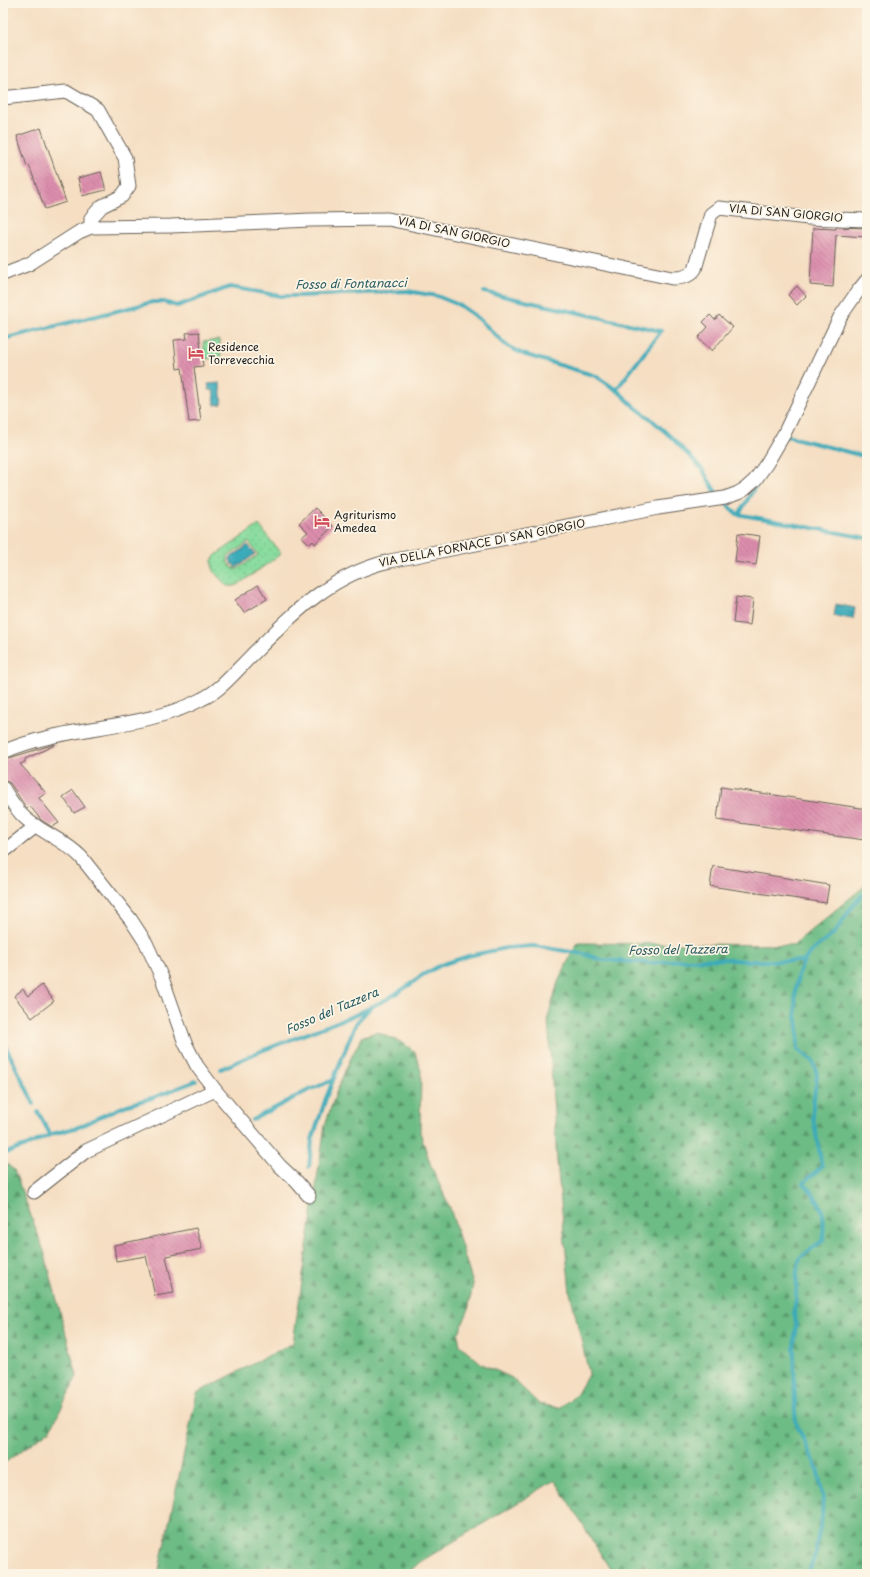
<svg xmlns="http://www.w3.org/2000/svg" width="870" height="1577" font-family="'Playpen Sans',sans-serif">
<defs>
<pattern id="green-dots" width="8" height="8" patternUnits="userSpaceOnUse"><rect width="8" height="8" fill="#87dc9e"/><path d="M2 2h.1M6 6h.1" fill="none" stroke="#74bc88" stroke-width="1.8" stroke-linecap="round"/></pattern>
<pattern id="forest-firs" width="22" height="20" patternUnits="userSpaceOnUse"><rect width="22" height="20" fill="#6dbc85"/><path d="M5 1l3.5 6h-7zM16 11l3.5 6h-7z" fill="#59986c"/></pattern>
<pattern id="water-ripples" width="26" height="14" patternUnits="userSpaceOnUse"><rect width="26" height="14" fill="#3baab9"/><path d="M2 4q2-2 4 0t4 0M15 11q2-2 4 0t4 0" fill="none" stroke="#318a96"/></pattern>
<pattern id="building-back-hatch" width="6" height="6" patternUnits="userSpaceOnUse"><rect width="6" height="6" fill="#dd8ead"/><path d="M-1 5l2 2M0 0l6 6M5-1l2 2" fill="none" stroke="#b2738c"/></pattern>
</defs>
<rect width="100%" height="100%" fill="#fcf5e5"/>
<filter id="ink" filterUnits="userSpaceOnUse"><feTurbulence type="fractalNoise" baseFrequency=".025" numOctaves="2"/><feDisplacementMap in="SourceGraphic" scale="8" xChannelSelector="R" yChannelSelector="G"/><feConvolveMatrix kernelMatrix="1 2 1 2 8 2 1 2 1" color-interpolation-filters="sRGB"/></filter>
<filter id="wash" filterUnits="userSpaceOnUse"><feTurbulence type="fractalNoise" baseFrequency=".012" numOctaves="4" result="noise"/><feDisplacementMap in="SourceGraphic" scale="16" xChannelSelector="R" yChannelSelector="G"/><feGaussianBlur stdDeviation="0.9" result="paint"/><feColorMatrix in="noise" values="0 0 0 0 0 0 0 0 0 0 0 0 0 0 0 0 0 1.4 0 .05"/><feComposite in="paint" operator="in"/></filter>
<g filter="url(#wash)">
<rect width="100%" height="100%" fill="#f5dec2"/>
<g fill="url(#green-dots)" stroke="#527c5d" fill-rule="evenodd">
<path d="M 219,340 L 221,357 L 205,359 L 203,342 Z"/>
<path d="M 259,525 L 281,554 L 239,584 L 234,586 L 228,586 C 219,579 205,564 216,555 ZM 249,542 L 258,555 L 236,570 L 234,567 L 232,568 L 227,561 L 229,560 L 227,557 Z"/>
</g>
<g fill="url(#forest-firs)" stroke="#446c50">
<path d="M 867,884 L 867,1574 L 613,1574 L 555,1480 L 420,1562 L 407,1574 L 158,1574 L 197,1393 L 293,1343 L 325,1125 C 335,1094 346,1064 363,1036 L 377,1032 L 403,1043 L 415,1052 L 421,1071 L 420,1132 L 431,1166 L 450,1208 L 473,1284 L 468,1311 L 458,1335 L 460,1345 L 482,1364 L 512,1378 L 539,1404 L 559,1408 L 577,1394 L 589,1373 L 570,1292 L 557,1162 L 548,1017 L 558,982 L 577,943 L 793,945 Z"/>
<path d="M 3,1161 L 14,1170 L 44,1251 L 77,1376 L 51,1429 L 3,1464 Z"/>
</g>
<g fill="url(#water-ripples)" stroke="#2c636a">
<path d="M 220,383 L 222,404 L 215,405 L 213,390 L 209,390 L 208,384 Z"/>
<path d="M 248,545 L 255,554 L 236,568 L 234,564 L 232,565 L 230,558 Z"/>
<path d="M 836,604 L 855,608 L 853,619 L 834,616 Z"/>
</g>
<g fill="none" stroke-linecap="round" stroke-linejoin="round">
<g stroke="#3baab9" stroke-width="4">
<path d="M 484,292 L 661,331 L 616,390"/>
<path d="M 3,339 L 153,302 L 164,302 L 177,306 L 230,287 L 281,296 L 300,296 L 407,291 L 437,296 L 459,305 L 478,318 L 507,346 L 523,354 L 596,376 L 618,391 L 635,407 L 651,419 L 672,438 L 702,469 L 718,496"/>
<path d="M 786,437 L 787,436 L 867,457"/>
<path d="M 723,501 L 737,514 L 867,538"/>
<path d="M 739,514 L 755,487"/>
<path d="M 3,1041 L 34,1104"/>
<path d="M 221,1069 L 256,1053 L 355,1015 L 389,998 L 411,984 L 421,976 L 441,965 L 468,956 L 506,948 L 534,946 L 584,954 L 602,960 L 651,963 L 680,960 L 723,959 L 746,961 L 805,961"/>
<path d="M 38,1112 L 50,1134"/>
<path d="M 252,1120 L 305,1092 L 333,1080"/>
<path d="M 3,1154 L 26,1146 L 52,1134 L 79,1127 L 97,1118 L 127,1105 L 152,1098 L 196,1081"/>
<path d="M 309,1167 L 312,1140 L 326,1098 L 353,1030 L 357,1022 L 369,1009"/>
<path d="M 808,1574 L 817,1550 L 816,1547 L 822,1517 L 823,1496 L 817,1468 L 796,1423 L 795,1410 L 794,1348 L 796,1322 L 794,1312 L 796,1298 L 797,1270 L 800,1258 L 823,1240 C 825,1212 824,1205 804,1184 C 807,1177 817,1173 822,1166 L 813,1118 L 813,1106 L 817,1075 L 813,1061 L 798,1050 C 797,1042 799,1036 798,1028 C 798,1024 797,1020 796,1016 C 794,994 795,966 813,950 C 820,943 829,940 835,932 C 845,919 853,901 867,892"/>
</g>
</g>
<g id="blocks">
<g fill="url(#building-back-hatch)">
<path d="M 41,128 L 66,202 L 45,209 L 29,165 L 27,166 L 17,136 Z"/>
<path d="M 101,172 L 106,190 L 82,196 L 78,178 Z"/>
<path d="M 836,227 L 867,228 L 867,237 L 836,235 L 833,287 L 810,285 L 813,228 L 836,229 Z"/>
<path d="M 797,286 L 806,296 L 797,305 L 788,295 Z"/>
<path d="M 710,315 L 715,320 L 719,315 L 733,327 L 712,351 L 698,338 L 708,327 L 703,322 Z"/>
<path d="M 199,332 L 203,366 L 194,367 L 201,421 L 189,422 L 182,368 L 177,369 L 174,340 L 187,339 L 186,333 Z"/>
<path d="M 315,508 L 333,526 L 315,544 L 313,541 L 310,544 L 302,537 L 308,532 L 299,523 Z"/>
<path d="M 738,533 L 760,536 L 756,565 L 735,562 Z"/>
<path d="M 258,585 L 267,599 L 244,613 L 235,600 Z"/>
<path d="M 736,597 L 753,599 L 750,625 L 733,623 Z"/>
<path d="M 55,744 L 55,745 L 25,759 L 25,762 L 20,764 L 46,793 L 39,798 L 59,823 L 52,827 L 41,820 L 30,806 L 27,809 L 10,783 L 3,780 L 3,760 Z"/>
<path d="M 721,787 L 867,809 L 865,840 L 717,820 Z"/>
<path d="M 73,790 L 85,807 L 74,813 L 63,797 Z"/>
<path d="M 713,866 L 829,885 L 826,903 L 710,886 Z"/>
<path d="M 42,985 L 54,1001 L 32,1018 L 14,996 L 23,989 L 28,996 Z"/>
<path d="M 196,1228 L 202,1249 L 166,1256 L 174,1293 L 155,1296 L 146,1256 L 116,1261 L 114,1245 Z"/>
</g>
</g>
</g>
<g filter="url(#ink)">
<use href="#blocks" fill-opacity="0" stroke="#686056" stroke-width="1"/>
<g fill="none" stroke-linecap="round" stroke-linejoin="round">
<defs>
<g id="minor">
<path d="M 3,98 L 66,91 L 98,110 L 125,158 L 129,186 L 122,196 L 102,206 L 91,218 L 91,227"/>
<path d="M 3,274 L 29,264 L 79,232 L 91,227 L 171,226 L 311,220 L 388,219 L 672,278 C 682,278 689,277 695,269 L 711,214 L 719,208 L 808,218 L 867,220"/>
<path d="M 3,752 C 66,724 143,731 202,699 C 221,690 235,672 250,657 C 292,615 329,575 390,561 L 658,508 L 725,498 L 738,493 L 745,489 L 755,480 L 767,463 L 784,434 L 840,317 L 858,291 L 867,280"/>
<path d="M 3,788 C 10,799 16,810 25,818 C 42,833 65,840 81,857 L 131,920 L 146,943 L 162,978 L 185,1043 L 197,1066 L 215,1090 L 280,1166 L 297,1182 L 309,1196"/>
<path d="M 3,852 L 36,826"/>
<path d="M 34,1192 L 86,1151 L 215,1090"/>
</g>
</defs>
<use href="#minor" stroke="#686056" stroke-width="15"/>
<use href="#minor" stroke="#fff" stroke-width="13"/>
</g>
</g>
<defs>
<symbol id="hotel-bare" viewBox="-9 -9 18 18"><path d="M-6-4.5h1.5V1H6V5H4.5V3h-9V5H-6ZM-4 0a1.8 1.8 0 1 1 3.6 0ZM.5 0V-2.5h3Q6-2.5 6 0Z" fill="#d1495b" stroke="#fcf5e5" stroke-width="2.5" paint-order="stroke"/></symbol>
</defs>
<g fill-rule="evenodd">
<use href="#hotel-bare" x="185" y="342" width="22" height="22"/>
<use href="#hotel-bare" x="311" y="510" width="22" height="22"/>
</g>
<g text-anchor="middle" stroke-width="3.5" stroke-linejoin="round" paint-order="stroke">
<g font-size="11" fill="#1c1c1c" stroke="#fcf5e5">
<text transform="translate(786 213) rotate(5)" y="4">VIA DI SAN GIORGIO</text>
<text transform="translate(454 232) rotate(12)" y="4">VIA DI SAN GIORGIO</text>
<text transform="translate(482 543) rotate(-11)" y="4">VIA DELLA FORNACE DI SAN GIORGIO</text>
</g>
<g font-size="11" fill="#1c1c1c" stroke="#fcf5e5" text-anchor="start">
<text x="208" y="351">Residence<tspan x="208" dy="13">Torrevecchia</tspan></text>
<text x="334" y="519">Agriturismo<tspan x="334" dy="13">Amedea</tspan></text>
</g>
<g font-size="12" font-style="italic" fill="#2a5c63" stroke="#fcf5e5">
<text transform="translate(351 284) rotate(-1)" y="4">Fosso di Fontanacci</text>
<text transform="translate(678 950) rotate(-1)" y="4">Fosso del Tazzera</text>
<text transform="translate(332 1011) rotate(-23)" y="4">Fosso del Tazzera</text>
</g>
</g>
<rect width="870" height="1577" fill="none" stroke="#fcf5e5" stroke-width="16"/>
</svg>
